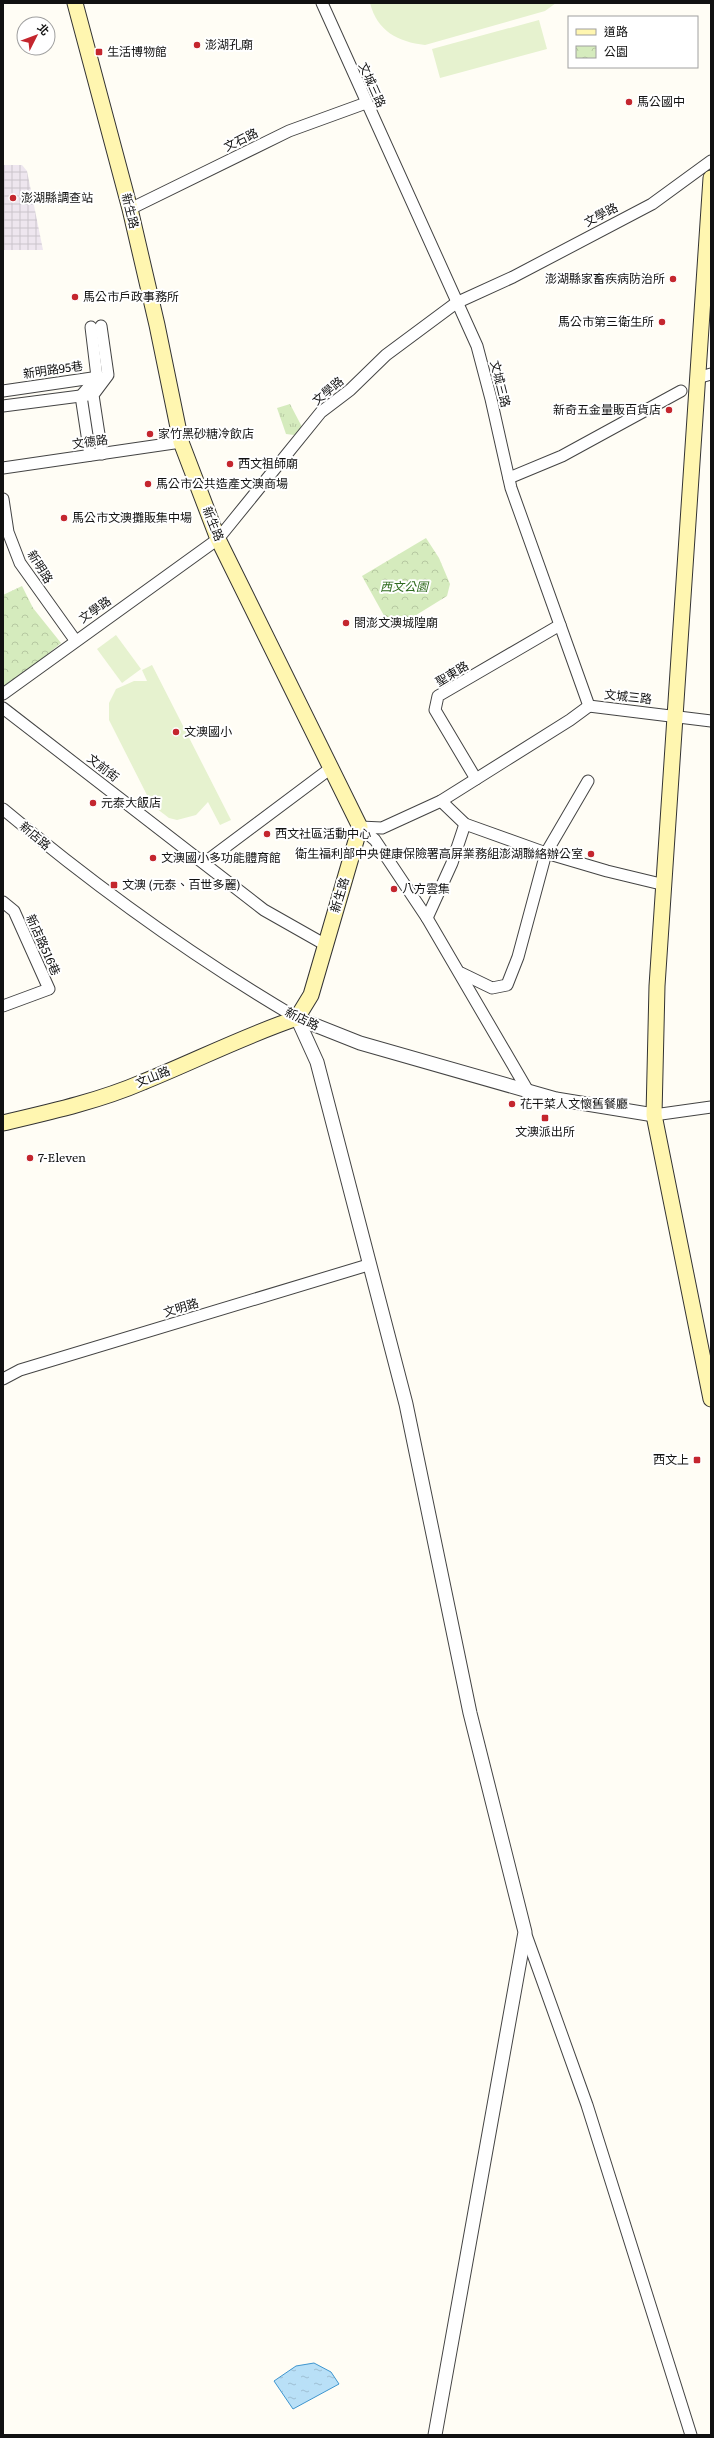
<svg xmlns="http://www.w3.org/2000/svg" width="714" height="2438" font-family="Literata,'Noto Sans TC',serif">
<defs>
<pattern id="industrial-grid" width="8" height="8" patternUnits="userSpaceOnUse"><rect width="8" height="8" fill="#eee6ef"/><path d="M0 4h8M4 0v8" fill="none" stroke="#cbc4cc"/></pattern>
<pattern id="grass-tufts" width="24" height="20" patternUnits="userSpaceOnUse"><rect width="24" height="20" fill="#d5ebbd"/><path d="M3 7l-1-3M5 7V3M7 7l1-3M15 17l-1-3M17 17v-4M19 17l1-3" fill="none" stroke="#b6c8a1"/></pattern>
<pattern id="park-crowns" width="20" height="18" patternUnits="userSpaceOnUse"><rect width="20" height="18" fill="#d5ebbd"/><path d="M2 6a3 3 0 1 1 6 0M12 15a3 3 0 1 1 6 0" fill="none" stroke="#b6c8a1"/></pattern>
<pattern id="water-ripples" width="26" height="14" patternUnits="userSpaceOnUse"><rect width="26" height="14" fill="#b9e0f7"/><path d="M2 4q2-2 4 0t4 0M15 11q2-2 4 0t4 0" fill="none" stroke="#9ebfd3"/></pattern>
</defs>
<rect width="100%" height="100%" fill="#fffdf5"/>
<path fill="url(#industrial-grid)" d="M 3,165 L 22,165 L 27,171 L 43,250 L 3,250 Z"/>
<path fill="url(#grass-tufts)" d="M 290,404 L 302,427 L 294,435 L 286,434 L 277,408 Z"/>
<g fill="url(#park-crowns)">
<path d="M 426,538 L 439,558 L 450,584 L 447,596 L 400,625 L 387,621 L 362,576 Z"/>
<path d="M 22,586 L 33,608 L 61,643 L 3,691 L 3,595 Z"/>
</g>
<g fill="#e6f2cf">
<path d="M 370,3 L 556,3 L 545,11 L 425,45 C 398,42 377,31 370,3 Z"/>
<path d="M 539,20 L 547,49 L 440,78 L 432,49 Z"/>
<path d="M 116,635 L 141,669 L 122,683 L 97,649 Z"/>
<path d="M 152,665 L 231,820 L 220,825 L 208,802 L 196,815 L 177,820 L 169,818 L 152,805 L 109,720 L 109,703 L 116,689 L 134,681 L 147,681 L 142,670 Z"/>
</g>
<path fill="url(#water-ripples)" stroke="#3f96cf" d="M 314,2363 L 331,2372 L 339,2384 L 293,2409 L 274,2381 L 296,2366 Z"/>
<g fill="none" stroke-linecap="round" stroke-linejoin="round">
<defs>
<g id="minor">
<path d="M 322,3 L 477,346 L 491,399 L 511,488 L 589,706 L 711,721"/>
<path d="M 130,209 L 289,131 L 366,103"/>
<path d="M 101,326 L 108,375 L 93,395 L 102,454"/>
<path d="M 697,378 L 711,374"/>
<path d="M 3,391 L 99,377"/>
<path d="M 3,406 L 88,395"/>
<path d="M 90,455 L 81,396 L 97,377 L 91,327"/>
<path d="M 3,468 L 181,442"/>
<path d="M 509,478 L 562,456 L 681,391"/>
<path d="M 3,499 L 8,532 L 20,563 L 75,640"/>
<path d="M 3,694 L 218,539 L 321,412 L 350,390 L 386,355 L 456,303 L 513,277 L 652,204 L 711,161"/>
<path d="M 3,708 L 264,910 L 324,944"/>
<path d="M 476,779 L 435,710 L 438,696 L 560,625"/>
<path d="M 441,801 L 465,824 L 546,853 L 607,871 L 665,885"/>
<path d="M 3,809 C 95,886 193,957 297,1018"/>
<path d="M 360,827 L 375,840 L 427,918 L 528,1091"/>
<path d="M 360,827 L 382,828 L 441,801 L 570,720 L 589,706"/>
<path d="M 204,863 L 331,768"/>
<path d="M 3,902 L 14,911 L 49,989 L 3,1006"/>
<path d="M 427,918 L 452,863 L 465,824"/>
<path d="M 461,973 L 492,988 L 507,985 L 518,957 L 546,853 L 588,781"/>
<path d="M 654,1115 L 711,1107"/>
<path d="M 3,1379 L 20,1370 L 368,1265"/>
<path d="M 525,1932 L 587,2105 L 691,2435"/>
</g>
<g id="tertiary">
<path d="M 297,1018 L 317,1062 L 406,1404 L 470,1713 L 525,1932 L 435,2435"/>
<path d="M 297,1018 L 360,1043 L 556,1099 L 654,1115"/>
</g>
<g id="secondary">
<path d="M 711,178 L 657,986 L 654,1115 L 711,1399"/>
<path d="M 3,1123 C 50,1112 99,1101 143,1082 C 195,1061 244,1036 297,1018 L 311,995 L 360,827 L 218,539 L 181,442 L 157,325 L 130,209 L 75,3"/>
</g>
</defs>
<use href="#minor" stroke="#444" stroke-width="13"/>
<use href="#tertiary" stroke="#444" stroke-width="15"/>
<use href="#secondary" stroke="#333" stroke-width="17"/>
<use href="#minor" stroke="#fff" stroke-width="11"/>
<use href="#tertiary" stroke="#fff" stroke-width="13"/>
<use href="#secondary" stroke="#fff6b0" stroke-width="15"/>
</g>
<g fill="#c4262e" stroke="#fff" stroke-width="1.5">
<circle cx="197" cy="45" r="4"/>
<rect x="95" y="48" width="8" height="8" rx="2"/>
<circle cx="629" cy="102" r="4"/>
<circle cx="13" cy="198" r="4"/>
<circle cx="673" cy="279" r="4"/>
<circle cx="75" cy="297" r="4"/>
<circle cx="662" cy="322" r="4"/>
<circle cx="669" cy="410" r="4"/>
<circle cx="150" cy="434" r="4"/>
<circle cx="230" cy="464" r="4"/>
<circle cx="148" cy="484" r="4"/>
<circle cx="64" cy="518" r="4"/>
<circle cx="346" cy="623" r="4"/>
<circle cx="176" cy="732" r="4"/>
<circle cx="93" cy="803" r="4"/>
<circle cx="267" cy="834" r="4"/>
<circle cx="591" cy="854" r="4"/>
<circle cx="153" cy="858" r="4"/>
<rect x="110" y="881" width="8" height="8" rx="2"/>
<circle cx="394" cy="889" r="4"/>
<circle cx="512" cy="1104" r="4"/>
<rect x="541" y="1114" width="8" height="8" rx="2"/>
<circle cx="30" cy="1158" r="4"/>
<rect x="693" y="1456" width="8" height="8" rx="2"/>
</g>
<g text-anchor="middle" stroke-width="4" stroke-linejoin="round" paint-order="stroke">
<g font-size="12" fill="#111" stroke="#fff" text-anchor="start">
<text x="205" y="49">澎湖孔廟</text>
<text x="107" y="56">生活博物館</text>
<text x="637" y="106">馬公國中</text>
<text x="21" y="202">澎湖縣調查站</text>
<text x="665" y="283" text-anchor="end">澎湖縣家畜疾病防治所</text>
<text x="83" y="301">馬公市戶政事務所</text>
<text x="654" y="326" text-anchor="end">馬公市第三衛生所</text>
<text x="661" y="414" text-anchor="end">新奇五金量販百貨店</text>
<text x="158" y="438">家竹黑砂糖冷飲店</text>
<text x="238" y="468">西文祖師廟</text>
<text x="156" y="488">馬公市公共造產文澳商場</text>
<text x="72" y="522">馬公市文澳攤販集中場</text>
<text x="354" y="627">閤澎文澳城隍廟</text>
<text x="184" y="736">文澳國小</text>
<text x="101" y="807">元泰大飯店</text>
<text x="275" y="838">西文社區活動中心</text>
<text x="583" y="858" text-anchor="end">衛生福利部中央健康保險署高屏業務組澎湖聯絡辦公室</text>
<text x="161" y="862">文澳國小多功能體育館</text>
<text x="122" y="889">文澳 (元泰、百世多麗)</text>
<text x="402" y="893">八方雲集</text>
<text x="520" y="1108">花干菜人文懷舊餐廳</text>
<text x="545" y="1136" text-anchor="middle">文澳派出所</text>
<text x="38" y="1162">7-Eleven</text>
<text x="689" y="1464" text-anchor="end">西文上</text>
</g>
<g font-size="12" fill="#111" stroke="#fff">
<text transform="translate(372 85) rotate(66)" y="4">文城三路</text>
<text transform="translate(241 140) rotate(-26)" y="4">文石路</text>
<text transform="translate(130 211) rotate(76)" y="4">新生路</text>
<text transform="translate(601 215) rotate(-28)" y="4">文學路</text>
<text transform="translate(53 370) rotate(-8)" y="4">新明路95巷</text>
<text transform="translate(500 384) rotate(76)" y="4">文城三路</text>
<text transform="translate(328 391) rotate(-40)" y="4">文學路</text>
<text transform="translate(90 442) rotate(-8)" y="4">文德路</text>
<text transform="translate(213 524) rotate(68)" y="4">新生路</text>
<text transform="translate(40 567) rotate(58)" y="4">新明路</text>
<text transform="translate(95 610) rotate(-35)" y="4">文學路</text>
<text transform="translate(452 674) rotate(-31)" y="4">聖東路</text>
<text transform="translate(628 697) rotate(6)" y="4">文城三路</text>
<text transform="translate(103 768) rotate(38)" y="4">文前街</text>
<text transform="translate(35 836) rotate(40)" y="4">新店路</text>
<text transform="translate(340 895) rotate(-73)" y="4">新生路</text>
<text transform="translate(43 945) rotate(66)" y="4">新店路516巷</text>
<text transform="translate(302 1019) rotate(26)" y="4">新店路</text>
<text transform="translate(153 1077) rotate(-22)" y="4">文山路</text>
<text transform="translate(181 1308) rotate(-17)" y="4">文明路</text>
</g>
<g font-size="12" font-style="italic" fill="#2f6b1f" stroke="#fff">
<text x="404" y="591">西文公園</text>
</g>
</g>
<rect width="714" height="2438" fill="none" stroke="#111111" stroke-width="8"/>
<rect x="568" y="16" width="130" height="52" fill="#ffffff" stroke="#a0a0a0"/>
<rect x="576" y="29" width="20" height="6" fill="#fff6b0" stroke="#a0a0a0"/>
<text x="604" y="36" font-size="12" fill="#111111">道路</text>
<rect x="576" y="46" width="20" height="12" fill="url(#park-crowns)" stroke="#a0a0a0"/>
<text x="604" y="56" font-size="12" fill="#111111">公園</text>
<g transform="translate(36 36) rotate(48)"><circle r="19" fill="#ffffff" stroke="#a0a0a0"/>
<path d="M0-3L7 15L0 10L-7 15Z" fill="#c4262e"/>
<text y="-6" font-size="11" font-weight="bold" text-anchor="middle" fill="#111111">北</text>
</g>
</svg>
